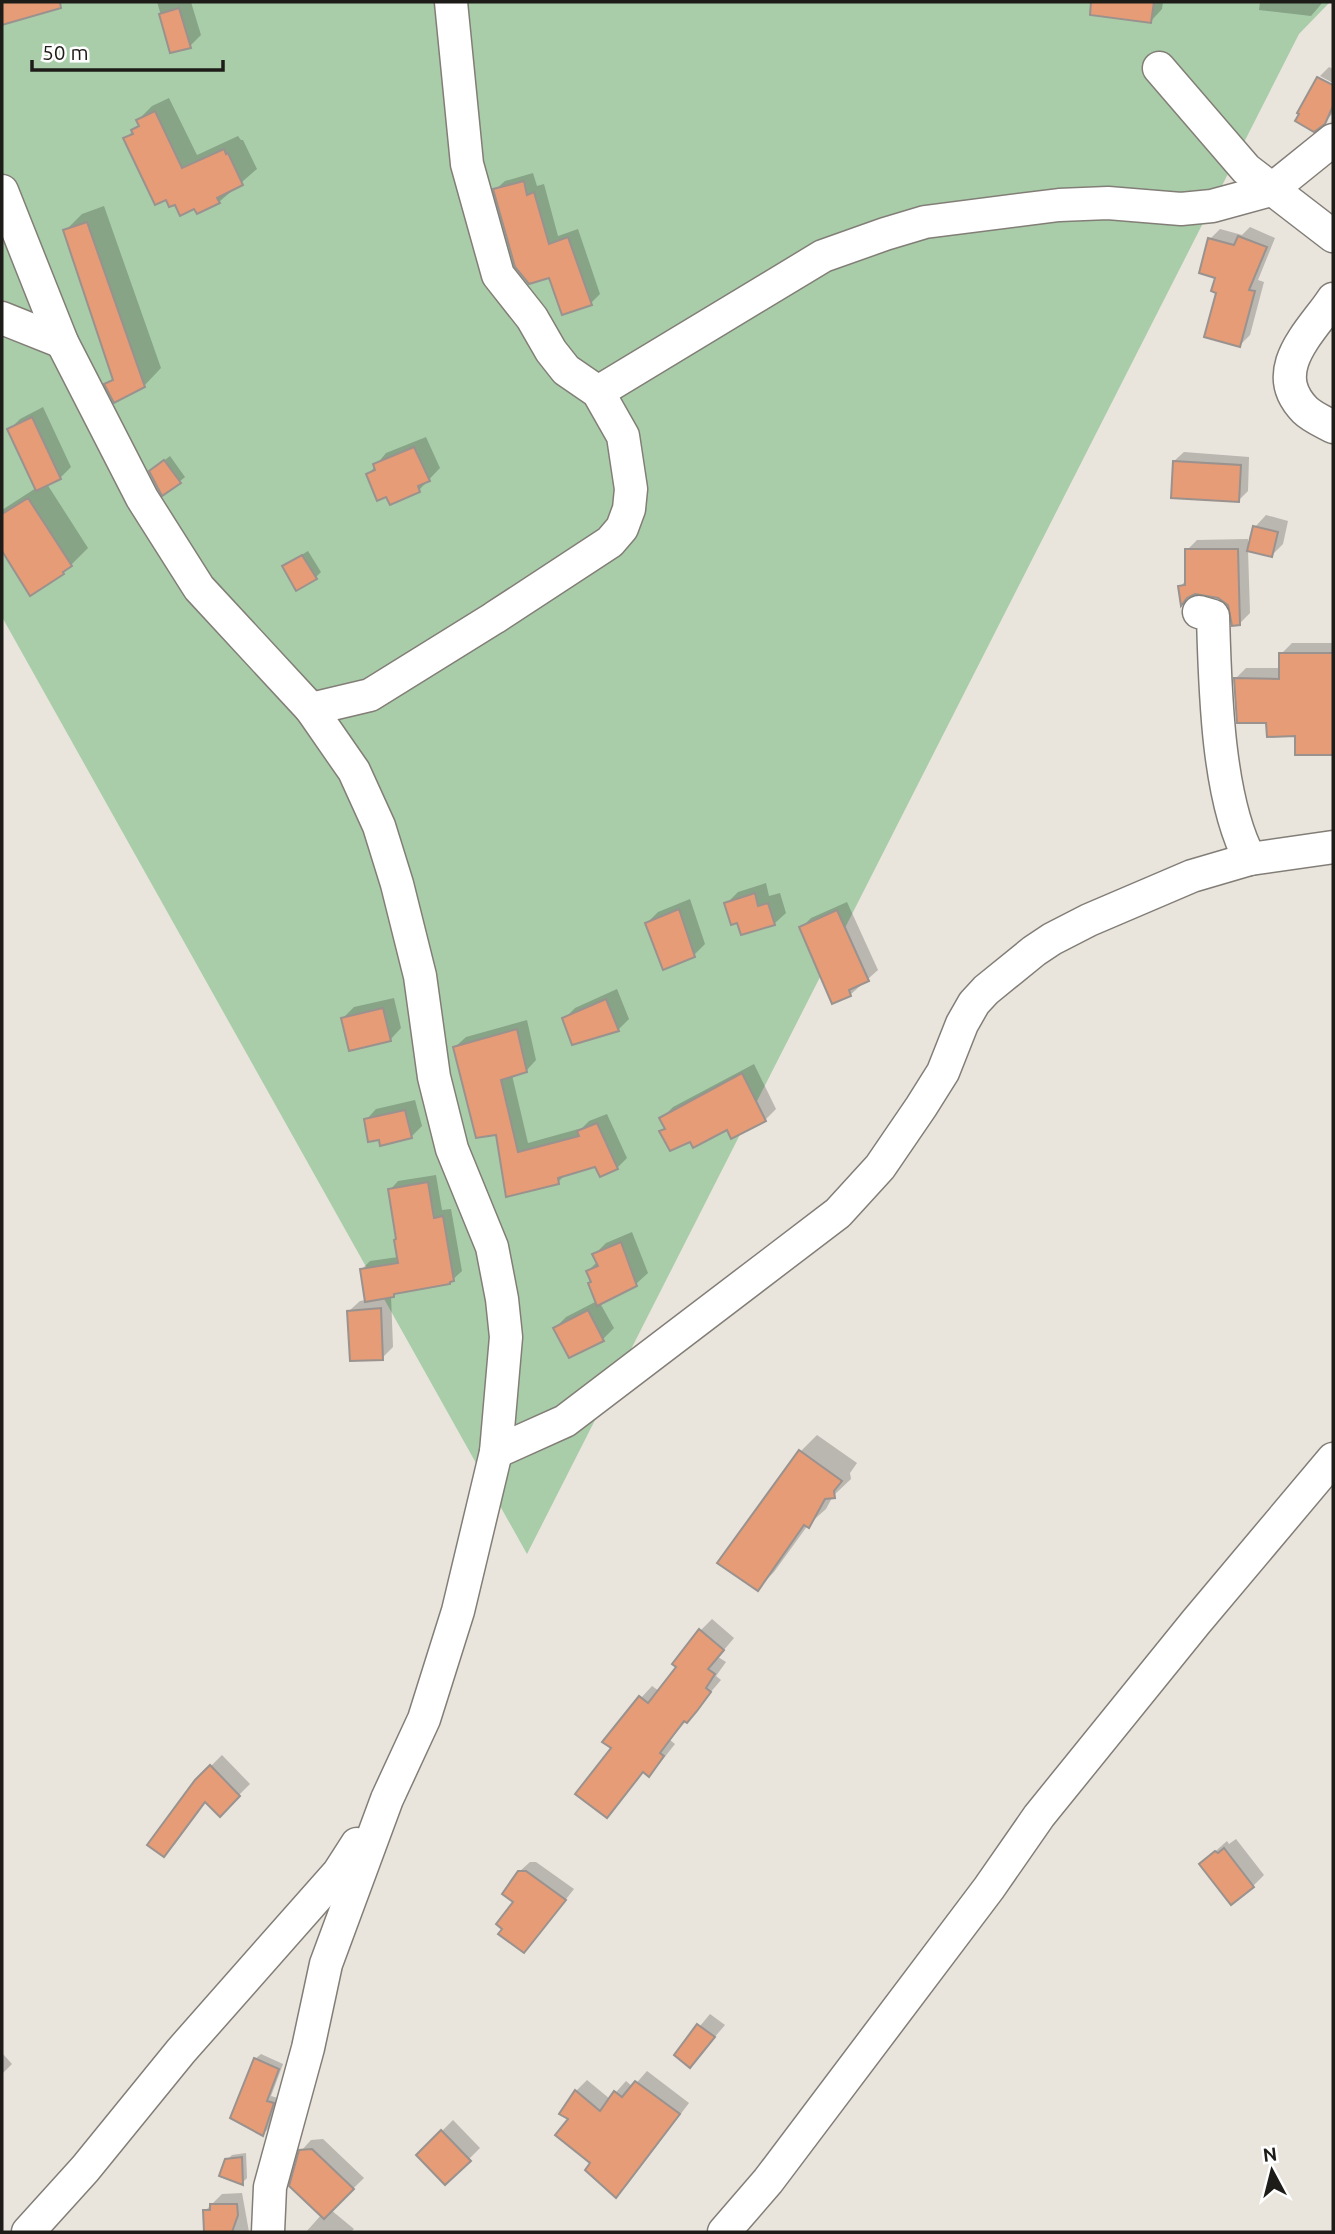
<svg xmlns="http://www.w3.org/2000/svg" width="1335" height="2234" font-family="Ubuntu,sans-serif">
<rect width="100%" height="100%" fill="#e9e4dc"/>
<path fill="#a9cda9" d="M 2,2 L 1330,2 L 1299,34 L 527,1554 L 2,617 Z"/>
<g fill="#0003">
<path d="M 157,2 L 191,2 L 201,35 L 190,46 L 172,51 Z"/>
<path d="M 1100,2 L 1163,2 L 1162,9 L 1151,21 L 1099,14 Z"/>
<path d="M 1260,2 L 1323,2 L 1311,16 L 1259,10 Z"/>
<path d="M 1329,67 L 1333,69 L 1333,83 L 1320,76 Z"/>
<path d="M 1319,77 L 1319,80 L 1333,87 L 1333,113 L 1324,123 L 1318,78 Z"/>
<path d="M 169,98 L 197,155 L 238,136 L 241,140 L 243,140 L 257,169 L 219,202 L 195,207 L 176,203 L 125,139 L 140,124 L 138,120 L 152,106 Z"/>
<path d="M 533,173 L 537,186 L 544,184 L 558,236 L 578,229 L 600,294 L 591,303 L 495,190 L 505,181 Z"/>
<path d="M 104,206 L 161,368 L 144,386 L 107,385 L 114,377 L 65,231 L 82,214 Z"/>
<path d="M 1250,227 L 1275,238 L 1258,280 L 1264,282 L 1250,335 L 1240,345 L 1218,292 L 1210,239 L 1220,229 L 1242,235 Z"/>
<path d="M 43,407 L 71,467 L 60,478 L 47,484 L 88,548 L 63,573 L 31,594 L 2,548 L 2,510 L 36,488 L 9,430 L 20,419 Z"/>
<path d="M 426,437 L 440,468 L 419,490 L 368,475 L 386,453 Z"/>
<path d="M 1184,452 L 1249,457 L 1248,491 L 1239,500 L 1174,461 Z"/>
<path d="M 170,456 L 185,477 L 179,482 L 151,471 Z"/>
<path d="M 1266,515 L 1288,521 L 1283,544 L 1271,556 L 1248,550 L 1250,613 L 1239,624 L 1229,604 L 1219,597 L 1180,587 L 1187,579 L 1187,550 L 1197,540 L 1248,539 L 1248,547 L 1255,527 Z"/>
<path d="M 308,551 L 321,572 L 316,577 L 284,566 Z"/>
<path d="M 1292,643 L 1333,643 L 1333,753 L 1297,753 L 1297,734 L 1268,721 L 1235,679 L 1246,668 L 1281,668 L 1281,654 Z"/>
<path d="M 766,883 L 769,896 L 780,893 L 786,913 L 774,924 L 726,904 L 738,892 Z"/>
<path d="M 690,899 L 705,944 L 694,955 L 647,923 L 658,912 Z"/>
<path d="M 847,902 L 878,970 L 850,995 L 801,928 L 811,918 Z"/>
<path d="M 617,989 L 629,1019 L 618,1030 L 564,1019 L 575,1008 Z"/>
<path d="M 394,998 L 401,1028 L 390,1040 L 343,1018 L 354,1007 Z"/>
<path d="M 527,1020 L 536,1060 L 526,1071 L 512,1075 L 528,1143 L 582,1128 L 589,1121 L 607,1114 L 627,1158 L 617,1168 L 596,1165 L 567,1173 L 558,1182 L 507,1195 L 498,1133 L 455,1047 L 466,1037 Z"/>
<path d="M 754,1064 L 776,1109 L 765,1120 L 690,1139 L 662,1132 L 666,1127 L 662,1118 L 673,1107 Z"/>
<path d="M 415,1100 L 422,1126 L 411,1137 L 380,1137 L 366,1120 L 376,1109 Z"/>
<path d="M 436,1175 L 442,1210 L 451,1209 L 462,1271 L 449,1283 L 398,1291 L 391,1296 L 393,1347 L 382,1358 L 349,1311 L 360,1301 L 366,1300 L 362,1269 L 370,1261 L 398,1257 L 398,1238 L 390,1190 L 398,1181 Z"/>
<path d="M 632,1232 L 648,1273 L 636,1284 L 600,1303 L 614,1328 L 603,1339 L 555,1328 L 566,1317 L 597,1301 L 588,1271 L 597,1262 L 594,1255 L 606,1243 Z"/>
<path d="M 817,1435 L 857,1463 L 850,1473 L 851,1479 L 833,1496 L 826,1509 L 808,1525 L 774,1572 L 757,1589 L 800,1452 Z"/>
<path d="M 712,1619 L 734,1638 L 718,1657 L 726,1662 L 716,1676 L 721,1680 L 670,1740 L 675,1744 L 660,1763 L 649,1774 L 644,1771 L 606,1816 L 613,1748 L 641,1698 L 652,1686 L 659,1691 L 678,1666 L 700,1631 Z"/>
<path d="M 222,1755 L 250,1784 L 220,1814 L 207,1801 L 175,1844 L 164,1855 L 196,1781 Z"/>
<path d="M 1236,1839 L 1264,1875 L 1253,1886 L 1201,1864 L 1227,1841 L 1229,1844 Z"/>
<path d="M 530,1862 L 536,1862 L 574,1889 L 533,1941 L 516,1901 L 519,1872 Z"/>
<path d="M 710,2014 L 725,2025 L 690,2066 L 676,2055 Z"/>
<path d="M 2,2053 L 12,2064 L 2,2074 Z"/>
<path d="M 261,2054 L 283,2064 L 271,2096 L 278,2098 L 268,2129 L 263,2134 L 255,2059 Z"/>
<path d="M 647,2071 L 689,2103 L 627,2185 L 616,2195 L 592,2163 L 570,2119 L 562,2113 L 576,2091 L 587,2080 L 610,2099 L 626,2081 L 633,2087 Z"/>
<path d="M 453,2120 L 480,2148 L 445,2183 L 418,2155 Z"/>
<path d="M 323,2139 L 364,2178 L 331,2210 L 354,2229 L 351,2232 L 306,2232 L 322,2214 L 301,2151 L 311,2140 Z"/>
<path d="M 246,2153 L 247,2178 L 242,2183 L 227,2160 L 232,2155 Z"/>
<path d="M 242,2193 L 249,2232 L 206,2232 L 205,2211 L 222,2194 Z"/>
</g>
<g fill="#e59c77" stroke="#9a928e" stroke-width="2">
<path d="M 2,2 L 60,2 L 61,8 L 2,25 Z"/>
<path d="M 1091,2 L 1154,2 L 1151,23 L 1090,15 Z"/>
<path d="M 179,8 L 191,48 L 170,53 L 159,14 Z"/>
<path d="M 1317,77 L 1333,85 L 1333,106 L 1325,124 L 1314,132 L 1295,121 L 1299,114 L 1297,113 Z"/>
<path d="M 155,111 L 182,168 L 224,149 L 226,154 L 228,153 L 243,185 L 217,198 L 220,203 L 197,214 L 194,209 L 180,216 L 175,205 L 169,207 L 166,200 L 155,205 L 123,138 L 133,134 L 131,130 L 139,126 L 136,120 Z"/>
<path d="M 524,181 L 527,195 L 534,192 L 549,244 L 568,237 L 592,305 L 562,315 L 549,278 L 529,284 L 515,267 L 493,189 Z"/>
<path d="M 87,222 L 145,387 L 114,403 L 104,384 L 113,380 L 63,230 Z"/>
<path d="M 1238,236 L 1267,247 L 1249,290 L 1255,291 L 1240,347 L 1204,337 L 1216,293 L 1211,291 L 1215,278 L 1199,273 L 1208,238 L 1234,245 Z"/>
<path d="M 32,417 L 61,479 L 36,491 L 7,429 Z"/>
<path d="M 414,447 L 430,481 L 418,486 L 420,492 L 390,505 L 386,497 L 377,501 L 366,474 L 375,470 L 373,464 Z"/>
<path d="M 164,460 L 181,483 L 162,496 L 149,471 Z"/>
<path d="M 1173,461 L 1241,465 L 1239,502 L 1171,498 Z"/>
<path d="M 28,498 L 72,566 L 63,572 L 64,574 L 30,596 L 2,551 L 2,514 Z"/>
<path d="M 1253,526 L 1278,532 L 1272,557 L 1247,551 Z"/>
<path d="M 1185,549 L 1238,549 L 1240,625 L 1232,626 L 1228,605 L 1218,598 L 1195,594 L 1187,598 L 1181,606 L 1178,586 L 1185,585 Z"/>
<path d="M 302,555 L 317,579 L 296,591 L 282,566 Z"/>
<path d="M 1279,653 L 1333,653 L 1333,755 L 1295,755 L 1295,736 L 1267,737 L 1266,723 L 1237,723 L 1234,678 L 1279,679 Z"/>
<path d="M 755,893 L 758,906 L 768,903 L 775,925 L 741,935 L 737,923 L 731,925 L 724,903 Z"/>
<path d="M 679,909 L 695,957 L 663,970 L 645,923 Z"/>
<path d="M 837,910 L 869,981 L 849,990 L 851,996 L 832,1004 L 799,927 Z"/>
<path d="M 606,999 L 619,1031 L 572,1045 L 562,1018 Z"/>
<path d="M 383,1008 L 391,1041 L 349,1051 L 341,1018 Z"/>
<path d="M 517,1029 L 527,1072 L 501,1080 L 518,1152 L 579,1136 L 577,1131 L 597,1123 L 618,1169 L 600,1177 L 595,1167 L 558,1178 L 559,1184 L 506,1197 L 496,1135 L 476,1138 L 453,1047 Z"/>
<path d="M 742,1073 L 766,1121 L 731,1139 L 727,1130 L 693,1148 L 690,1142 L 670,1151 L 659,1131 L 665,1129 L 659,1118 Z"/>
<path d="M 405,1110 L 412,1138 L 380,1146 L 379,1140 L 368,1142 L 364,1119 Z"/>
<path d="M 428,1182 L 434,1218 L 443,1216 L 454,1281 L 450,1282 L 450,1284 L 394,1294 L 394,1297 L 365,1302 L 360,1269 L 398,1263 L 394,1240 L 396,1239 L 388,1189 Z"/>
<path d="M 621,1242 L 637,1286 L 597,1306 L 588,1283 L 591,1282 L 586,1271 L 598,1266 L 592,1254 Z"/>
<path d="M 381,1308 L 383,1360 L 350,1361 L 347,1311 Z"/>
<path d="M 588,1310 L 604,1341 L 569,1358 L 553,1328 Z"/>
<path d="M 799,1450 L 842,1481 L 834,1491 L 835,1498 L 825,1499 L 809,1528 L 804,1525 L 758,1591 L 717,1563 Z"/>
<path d="M 699,1629 L 724,1650 L 708,1669 L 715,1674 L 706,1688 L 711,1692 L 697,1711 L 687,1723 L 684,1721 L 660,1753 L 664,1756 L 649,1777 L 643,1772 L 607,1818 L 575,1794 L 611,1748 L 602,1742 L 639,1696 L 648,1703 L 676,1667 L 672,1664 Z"/>
<path d="M 210,1765 L 240,1796 L 220,1817 L 205,1802 L 164,1857 L 147,1845 L 195,1780 Z"/>
<path d="M 1224,1848 L 1254,1887 L 1231,1905 L 1199,1864 L 1215,1851 L 1218,1853 Z"/>
<path d="M 518,1871 L 526,1871 L 566,1900 L 524,1953 L 498,1934 L 502,1929 L 496,1924 L 513,1902 L 502,1894 Z"/>
<path d="M 697,2024 L 715,2037 L 690,2068 L 674,2055 Z"/>
<path d="M 254,2058 L 279,2069 L 267,2101 L 274,2103 L 263,2136 L 230,2118 Z"/>
<path d="M 635,2081 L 680,2114 L 616,2198 L 585,2170 L 590,2163 L 555,2135 L 568,2119 L 559,2114 L 575,2090 L 600,2111 L 614,2091 L 622,2097 Z"/>
<path d="M 441,2130 L 471,2161 L 445,2185 L 416,2155 Z"/>
<path d="M 312,2149 L 354,2189 L 324,2219 L 289,2186 L 299,2150 Z"/>
<path d="M 242,2157 L 243,2185 L 219,2176 L 225,2159 Z"/>
<path d="M 210,2204 L 237,2204 L 238,2215 L 232,2232 L 204,2232 L 203,2210 L 210,2210 Z"/>
</g>
<g fill="none" stroke-linecap="round" stroke-linejoin="round">
<defs>
<g id="minor">
<path d="M 1159,68 L 1246,169 L 1333,236"/>
<path d="M 2,191 L 62,342 L 142,498 L 199,588 L 311,709 L 354,771 L 379,826 L 397,884 L 420,976 L 434,1077 L 452,1149 L 492,1247 L 502,1299 L 506,1337 L 496,1452 L 458,1611 L 424,1719 L 387,1799 L 326,1964 L 308,2048 L 270,2187 L 268,2232"/>
<path d="M 1333,299 C 1312,331 1266,370 1305,410 C 1312,417 1324,422 1333,427"/>
<path d="M 2,318 L 62,342"/>
<path d="M 598,392 L 823,256 L 885,234 L 925,222 L 1059,205 L 1108,203 L 1181,209 L 1212,206 L 1271,190 L 1333,140"/>
<path d="M 1199,612 L 1213,616 C 1215,686 1217,798 1250,859"/>
<path d="M 311,709 L 370,695 L 494,618 L 610,542 L 622,528 L 629,509 L 631,489 L 623,436 L 598,392 L 566,370 L 551,351 L 532,318 L 498,275 L 467,164 L 451,2"/>
<path d="M 496,1452 L 565,1421 L 838,1213 L 880,1167 L 921,1107 L 943,1072 L 962,1024 L 974,1003 L 986,990 L 1034,951 L 1052,939 L 1089,920 L 1192,876 L 1250,859 L 1333,847"/>
<path d="M 28,2232 L 85,2169 L 181,2051 L 339,1872 L 357,1844"/>
<path d="M 724,2232 L 768,2181 L 989,1888 L 1039,1816 L 1196,1622 L 1333,1459"/>
</g>
</defs>
<use href="#minor" stroke="#827e77" stroke-width="35"/>
<use href="#minor" stroke="#fff" stroke-width="32"/>
</g>
<rect width="1335" height="2234" fill="none" stroke="#1e1c19" stroke-width="7"/>
<g transform="translate(1272 2171) rotate(353)" stroke="#ffffff" stroke-width="5" paint-order="stroke">
<path d="M0-5L12 26L0 18L-12 26Z" fill="#1e1c19"/>
<text y="-10" font-size="19" font-weight="bold" text-anchor="middle" fill="#1e1c19">N</text>
</g>
<path d="M32 60v10h191v-10" fill="none" stroke="#1e1c19" stroke-width="3.5"/>
<text x="42" y="60" font-size="21" fill="#1e1c19" stroke="#ffffff" stroke-width="5" paint-order="stroke">50 m</text>
</svg>
